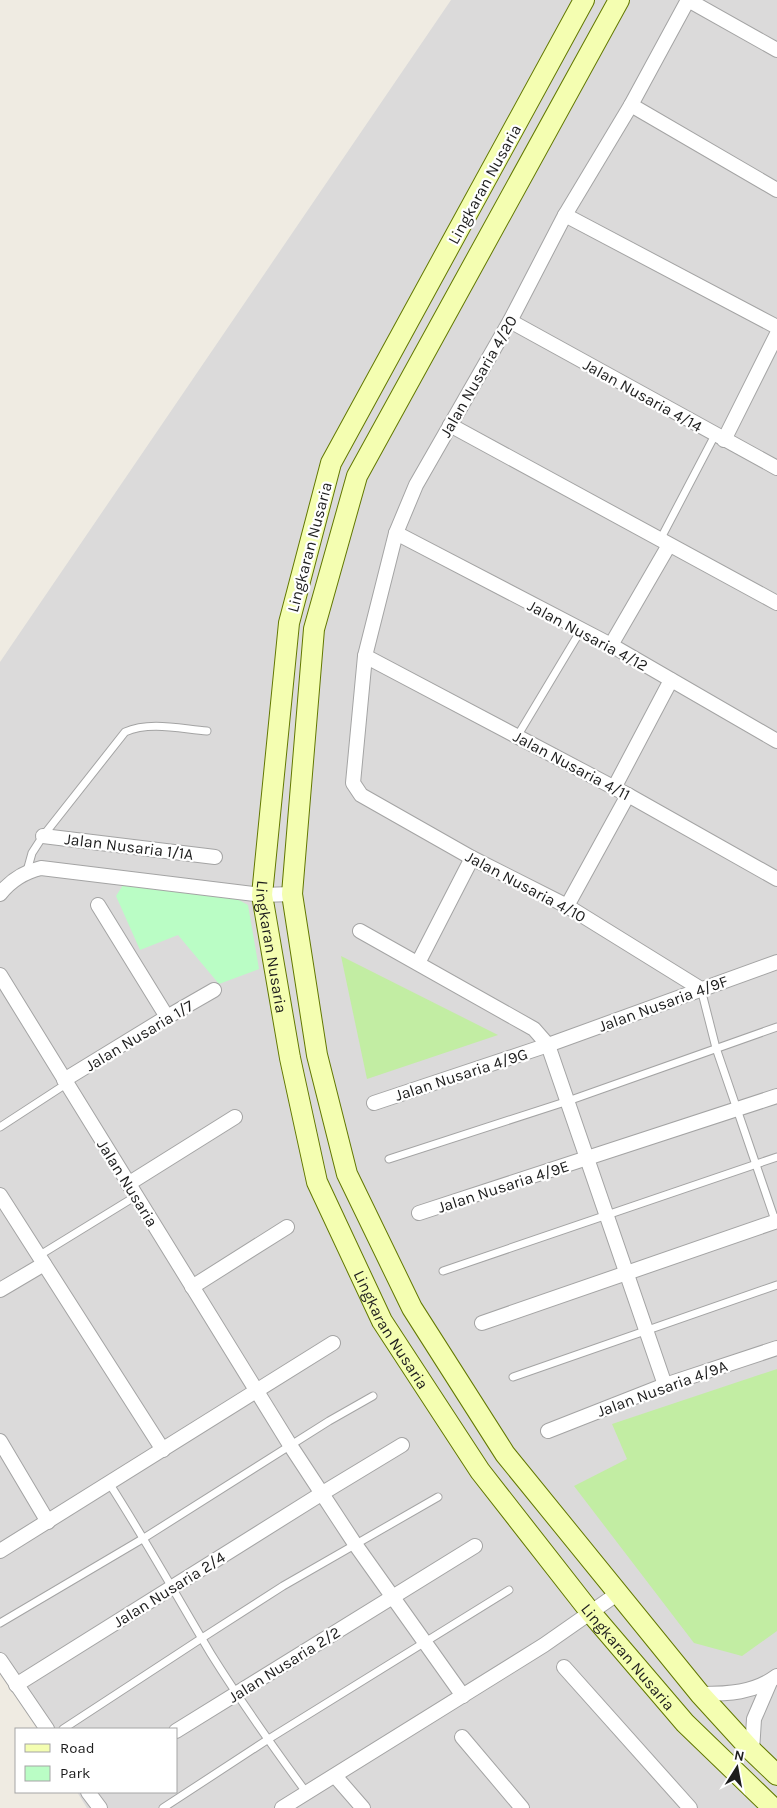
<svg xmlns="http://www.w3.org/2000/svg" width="777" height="1808" font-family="Karla,sans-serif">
<rect width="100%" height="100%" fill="#efebe2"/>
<path fill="#dbdada" d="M 451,0 L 777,0 L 777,1808 L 87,1808 L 77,1792 L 176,1792 L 176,1729 L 38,1729 L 21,1702 L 0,1674 L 0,662 Z"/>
<g fill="#c2eda3">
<path d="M 341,956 L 498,1035 L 367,1079 Z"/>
<path d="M 777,1369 L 777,1631 L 742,1656 L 694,1643 L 574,1486 L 627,1459 L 612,1424 Z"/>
</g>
<path fill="#bafdc5" d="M 123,885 L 237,899 L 248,905 L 259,969 L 219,984 L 178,935 L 140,950 L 116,896 Z"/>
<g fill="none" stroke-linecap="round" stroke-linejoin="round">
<defs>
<g id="service">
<path d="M 660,540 L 715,435"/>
<path d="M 518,735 L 581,630"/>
<path d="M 27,871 L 32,853 L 43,836 L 125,732 C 150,721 181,729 207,731"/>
<path d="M 701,989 L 716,1048 L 776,1223"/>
<path d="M 0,1127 L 66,1084"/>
<path d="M 389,1159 L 568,1101 L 777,1027"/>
<path d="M 40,1255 L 136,1196"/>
<path d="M 443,1271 L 777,1157"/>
<path d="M 513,1377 L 777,1285"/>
<path d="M 109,1483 C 145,1539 177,1597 211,1654 C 241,1702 273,1747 306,1792"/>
<path d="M 0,1623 L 144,1538 L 329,1421 L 373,1396"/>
<path d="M 63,1729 L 202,1638 L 283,1586 L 438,1497"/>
<path d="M 163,1808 L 267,1740 L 509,1590"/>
</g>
<g id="minor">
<path d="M 688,0 L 631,105 L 565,215 L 510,321 L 416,485 L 396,533 L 365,656 L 353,783 L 361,795 L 472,858 L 567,906 L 701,989"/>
<path d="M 688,0 L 777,50"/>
<path d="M 631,105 L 777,190"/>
<path d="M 565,215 L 777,327"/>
<path d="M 510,321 L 777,468"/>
<path d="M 450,425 L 777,603"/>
<path d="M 724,440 L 777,334"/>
<path d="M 396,533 L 611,645 L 777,741"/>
<path d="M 611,645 L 669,545"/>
<path d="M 365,656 L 628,795 L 777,879"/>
<path d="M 614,788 L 671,680"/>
<path d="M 43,836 L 215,857"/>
<path d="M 0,894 C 11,880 24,872 41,868 L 262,895 L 292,894"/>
<path d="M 98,905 L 167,1017"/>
<path d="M 567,906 L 628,795"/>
<path d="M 360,931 L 534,1029 L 548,1045 L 665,1385"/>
<path d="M 418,963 L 472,858"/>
<path d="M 0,975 L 290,1445 L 355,1544 L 463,1696"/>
<path d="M 64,1080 L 167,1017 L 214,990"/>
<path d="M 374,1103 L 548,1045 L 777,962"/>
<path d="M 128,1184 L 235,1117"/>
<path d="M 0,1195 L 163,1450"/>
<path d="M 419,1213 L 777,1096"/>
<path d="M 192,1287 L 287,1227"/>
<path d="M 0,1290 L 44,1264"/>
<path d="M 482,1323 L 777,1221"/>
<path d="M 548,1431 L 665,1385 L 777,1348"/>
<path d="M 0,1441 L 48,1522"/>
<path d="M 0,1551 L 333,1343"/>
<path d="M 0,1660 L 47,1729"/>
<path d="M 564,1667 L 690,1808"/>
<path d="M 16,1685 L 321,1494 L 402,1445"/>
<path d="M 700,1694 C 728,1694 754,1693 777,1676"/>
<path d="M 176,1731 L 475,1546"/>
<path d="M 462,1737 L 522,1808"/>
<path d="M 752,1751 L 754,1719 L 770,1682"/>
<path d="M 335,1776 L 363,1808"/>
<path d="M 88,1792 L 100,1808"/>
<path d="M 282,1808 L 544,1645 L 617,1594"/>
</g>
<g id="secondary">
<path id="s1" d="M 584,0 L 331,463 L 289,623 L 262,895 L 290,1058 L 317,1182 L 382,1321 L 480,1471 L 591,1613 L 685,1723 L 773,1808"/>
<path d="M 619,0 L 357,476 L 314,629 L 292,894 L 317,1055 L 347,1174 L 412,1308 L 505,1454 L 700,1694 L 752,1751 L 777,1775"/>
</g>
</defs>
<use href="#service" stroke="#a4a4a4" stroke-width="9"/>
<use href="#minor" stroke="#a4a4a4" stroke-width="16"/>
<use href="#secondary" stroke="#627800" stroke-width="22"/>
<use href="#service" stroke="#fff" stroke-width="7"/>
<use href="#minor" stroke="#fff" stroke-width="14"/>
<use href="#secondary" stroke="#f4feb1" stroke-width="20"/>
</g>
<g text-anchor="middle" stroke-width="4.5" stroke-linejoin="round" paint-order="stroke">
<g font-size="16" fill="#1d1d1d" stroke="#fff">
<text transform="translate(484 184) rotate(-61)" y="6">Lingkaran Nusaria</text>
<text transform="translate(478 376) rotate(-60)" y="6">Jalan Nusaria 4/20</text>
<text transform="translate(643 395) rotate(29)" y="6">Jalan Nusaria 4/14</text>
<text transform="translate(309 547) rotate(-75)" y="6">Lingkaran Nusaria</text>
<text transform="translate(588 635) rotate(28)" y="6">Jalan Nusaria 4/12</text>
<text transform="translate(572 765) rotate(28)" y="6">Jalan Nusaria 4/11</text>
<text transform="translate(129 846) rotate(7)" y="6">Jalan Nusaria 1/1A</text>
<text transform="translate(526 886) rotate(28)" y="6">Jalan Nusaria 4/10</text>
<text dy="6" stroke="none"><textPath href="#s1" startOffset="1019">Lingkaran Nusaria</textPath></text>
<text transform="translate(663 1003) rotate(-20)" y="6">Jalan Nusaria 4/9F</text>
<text transform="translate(139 1035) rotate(-31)" y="6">Jalan Nusaria 1/7</text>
<text transform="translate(461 1074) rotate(-18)" y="6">Jalan Nusaria 4/9G</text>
<text transform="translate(128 1183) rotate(58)" y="6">Jalan Nusaria</text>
<text transform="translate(503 1186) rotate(-18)" y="6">Jalan Nusaria 4/9E</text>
<text dy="6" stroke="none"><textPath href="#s1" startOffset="1424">Lingkaran Nusaria</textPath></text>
<text transform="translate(662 1388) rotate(-20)" y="6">Jalan Nusaria 4/9A</text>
<text transform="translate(169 1589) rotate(-32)" y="6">Jalan Nusaria 2/4</text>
<text dy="6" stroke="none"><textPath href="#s1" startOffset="1829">Lingkaran Nusaria</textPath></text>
<text transform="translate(284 1664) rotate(-32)" y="6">Jalan Nusaria 2/2</text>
</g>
</g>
<rect x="15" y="1728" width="162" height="65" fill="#ffffff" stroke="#a5a5a5"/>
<rect x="25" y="1744" width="25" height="8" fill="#f4feb1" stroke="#a5a5a5"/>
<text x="60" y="1753" font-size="15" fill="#1d1d1d">Road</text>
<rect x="25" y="1766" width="25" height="15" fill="#bafdc5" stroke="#a5a5a5"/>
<text x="60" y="1778" font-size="15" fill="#1d1d1d">Park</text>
<g transform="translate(737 1768) rotate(11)" stroke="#ffffff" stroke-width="4" paint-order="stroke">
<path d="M0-4L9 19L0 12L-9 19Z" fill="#1d1d1d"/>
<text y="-8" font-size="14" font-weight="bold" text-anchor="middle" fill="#1d1d1d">N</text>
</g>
</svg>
